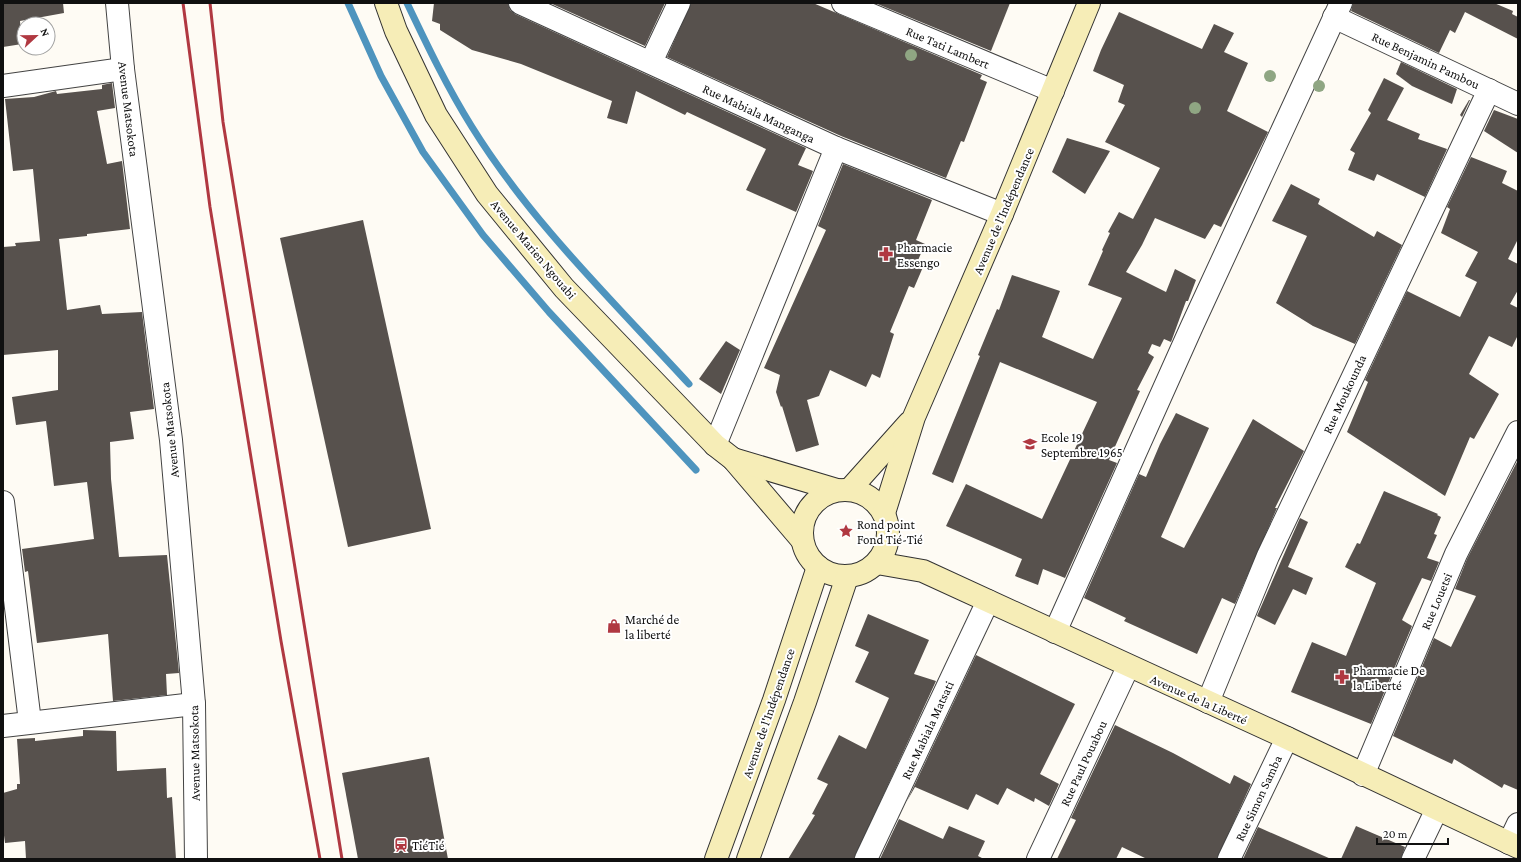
<svg xmlns="http://www.w3.org/2000/svg" width="1521" height="862" font-family="'Crimson Pro',serif">
<rect width="100%" height="100%" fill="#fefbf4"/>
<g fill="none" stroke-linecap="round" stroke-linejoin="round">
<g stroke="#4e94be" stroke-width="7">
<path d="M 348,3 L 381,76 L 423,152 L 483,235 L 549,312 L 696,470"/>
<path d="M 407,3 C 427,45 447,87 472,127 C 531,222 613,301 689,384"/>
</g>
</g>
<g fill="#57514d">
<path d="M 3,3 L 63,3 L 64,13 L 20,21 L 22,44 L 3,47 Z"/>
<path d="M 434,3 L 508,3 L 510,10 L 515,14 L 806,148 L 798,165 L 813,171 L 796,212 L 746,190 L 766,149 L 687,112 L 685,115 L 636,91 L 627,124 L 607,118 L 612,101 L 521,64 L 472,50 L 440,30 L 440,24 L 432,21 Z"/>
<path d="M 550,3 L 665,3 L 645,46 Z"/>
<path d="M 691,3 L 813,3 L 982,75 L 980,79 L 987,82 L 964,142 L 961,141 L 946,178 L 841,136 L 667,57 Z"/>
<path d="M 875,3 L 1010,3 L 991,51 Z"/>
<path d="M 1353,3 L 1494,3 L 1513,11 L 1512,14 L 1518,17 L 1518,39 L 1465,12 L 1455,33 L 1450,30 L 1439,53 L 1351,11 Z"/>
<path d="M 1119,12 L 1202,49 L 1214,24 L 1234,33 L 1224,52 L 1248,63 L 1227,111 L 1268,132 L 1221,227 L 1214,224 L 1205,239 L 1155,218 L 1142,245 L 1126,272 L 1166,292 L 1175,269 L 1196,280 L 1188,301 L 1186,301 L 1171,342 L 1164,339 L 1160,347 L 1152,344 L 1148,353 L 1154,357 L 1137,390 L 1140,391 L 1109,460 L 1117,463 L 1065,578 L 1043,569 L 1038,585 L 1015,576 L 1022,559 L 946,526 L 966,484 L 1042,519 L 1097,402 L 1000,362 L 953,483 L 932,474 L 980,356 L 978,355 L 997,309 L 999,310 L 1012,275 L 1060,291 L 1042,337 L 1093,359 L 1122,298 L 1088,285 L 1103,251 L 1102,250 L 1110,233 L 1108,232 L 1119,212 L 1133,219 L 1160,168 L 1105,142 L 1125,105 L 1118,102 L 1124,85 L 1093,71 L 1101,50 Z"/>
<path d="M 1401,62 L 1457,89 L 1452,104 L 1412,86 L 1396,74 Z"/>
<path d="M 1384,78 L 1404,88 L 1387,120 L 1420,134 L 1418,139 L 1447,149 L 1425,197 L 1377,174 L 1374,181 L 1348,170 L 1355,153 L 1350,150 L 1371,113 L 1368,110 Z"/>
<path d="M 112,83 L 115,108 L 97,111 L 107,164 L 122,161 L 130,229 L 87,234 L 87,236 L 59,239 L 67,310 L 100,305 L 102,314 L 142,312 L 154,409 L 130,412 L 134,439 L 110,442 L 111,479 L 119,557 L 167,555 L 179,673 L 166,674 L 167,695 L 113,701 L 108,634 L 37,643 L 28,571 L 25,572 L 22,549 L 94,539 L 87,482 L 54,486 L 46,421 L 16,425 L 12,397 L 58,390 L 58,350 L 3,355 L 3,247 L 16,246 L 15,243 L 40,241 L 33,169 L 13,171 L 5,99 L 34,97 L 56,91 L 57,94 L 102,89 L 102,85 Z"/>
<path d="M 1469,100 L 1470,100 L 1462,117 L 1460,115 Z"/>
<path d="M 1494,110 L 1518,119 L 1518,153 L 1484,131 Z"/>
<path d="M 1067,138 L 1110,151 L 1085,194 L 1052,172 Z"/>
<path d="M 1471,157 L 1507,171 L 1502,183 L 1518,191 L 1518,239 L 1508,259 L 1518,264 L 1518,290 L 1510,304 L 1518,308 L 1518,335 L 1512,347 L 1489,336 L 1469,374 L 1499,394 L 1474,439 L 1470,437 L 1445,496 L 1347,432 L 1368,382 L 1365,380 L 1407,291 L 1460,317 L 1477,282 L 1465,276 L 1478,252 L 1441,233 L 1450,209 L 1447,207 Z"/>
<path d="M 843,164 L 932,200 L 916,240 L 925,244 L 916,265 L 923,267 L 914,288 L 909,286 L 890,332 L 894,334 L 880,378 L 872,374 L 866,387 L 830,370 L 819,396 L 807,400 L 819,445 L 796,452 L 782,406 L 781,407 L 776,392 L 780,375 L 764,368 L 826,230 L 818,226 Z"/>
<path d="M 1291,184 L 1320,199 L 1318,204 L 1374,237 L 1377,231 L 1402,245 L 1355,344 L 1313,326 L 1276,303 L 1307,236 L 1272,221 Z"/>
<path d="M 363,220 L 431,529 L 348,547 L 280,238 Z"/>
<path d="M 726,341 L 740,350 L 721,394 L 699,379 Z"/>
<path d="M 1176,413 L 1209,428 L 1161,537 L 1184,548 L 1253,419 L 1304,451 L 1275,508 L 1277,508 L 1235,604 L 1222,598 L 1197,654 L 1124,621 L 1126,618 L 1084,598 L 1139,474 L 1146,477 L 1160,444 Z"/>
<path d="M 1518,460 L 1518,790 L 1504,784 L 1502,788 L 1454,759 L 1452,764 L 1393,736 L 1434,638 L 1451,647 L 1476,596 L 1455,589 L 1467,559 Z"/>
<path d="M 1384,491 L 1438,514 L 1437,515 L 1441,517 L 1434,534 L 1437,535 L 1427,558 L 1439,562 L 1431,581 L 1422,578 L 1402,620 L 1412,626 L 1371,724 L 1291,692 L 1312,642 L 1346,656 L 1376,583 L 1345,567 L 1357,543 L 1360,544 Z"/>
<path d="M 1300,518 L 1308,522 L 1288,567 L 1313,578 L 1306,595 L 1293,589 L 1275,625 L 1257,616 Z"/>
<path d="M 868,614 L 929,640 L 914,674 L 936,681 L 854,859 L 788,859 L 815,815 L 812,814 L 828,784 L 817,779 L 839,735 L 866,749 L 889,698 L 855,682 L 869,652 L 855,646 Z"/>
<path d="M 976,655 L 1075,704 L 1040,774 L 1059,784 L 1049,806 L 1035,798 L 1034,802 L 1007,788 L 998,805 L 976,794 L 968,810 L 915,787 L 907,801 Z"/>
<path d="M 1115,725 L 1173,753 L 1230,784 L 1234,775 L 1251,784 L 1217,859 L 1147,859 L 1122,847 L 1116,859 L 1057,859 L 1076,820 L 1071,818 Z"/>
<path d="M 83,730 L 116,731 L 117,771 L 166,768 L 167,798 L 172,797 L 176,859 L 26,859 L 25,841 L 5,843 L 3,828 L 3,793 L 17,789 L 17,784 L 20,784 L 17,739 L 35,738 L 35,741 L 83,736 Z"/>
<path d="M 429,757 L 448,859 L 358,859 L 342,773 Z"/>
<path d="M 899,819 L 943,839 L 949,826 L 985,841 L 978,856 L 984,859 L 880,859 Z"/>
<path d="M 1356,826 L 1405,847 L 1401,859 L 1341,859 Z"/>
<path d="M 1258,827 L 1331,859 L 1243,859 Z"/>
</g>
<g fill="none" stroke-linecap="round" stroke-linejoin="round">
<defs>
<g id="street">
<path d="M 117,3 L 123,69 L 171,440 L 194,704 L 196,859"/>
<path d="M 520,3 L 836,148 L 1002,214"/>
<path d="M 843,3 L 1053,91"/>
<path d="M 1334,17 L 1518,104"/>
<path d="M 651,62 L 679,3"/>
<path d="M 3,86 L 123,69"/>
<path d="M 715,445 L 836,148"/>
<path d="M 3,502 L 30,722"/>
<path d="M 1055,632 L 1192,326 L 1341,3"/>
<path d="M 1208,702 L 1268,556 L 1489,90"/>
<path d="M 3,726 L 194,704"/>
<path d="M 1363,775 L 1456,554 L 1518,432"/>
<path d="M 1509,843 L 1518,824"/>
<path d="M 866,859 L 988,601"/>
<path d="M 1038,859 L 1128,667"/>
<path d="M 1229,859 L 1287,738"/>
<path d="M 1413,859 L 1437,809"/>
</g>
<g id="secondary">
<path d="M 386,3 L 396,31 L 436,115 L 487,194 L 564,288 L 715,445 L 733,459 L 802,540"/>
<path d="M 733,459 L 837,490"/>
<path d="M 850,489 L 909,423"/>
<circle cx="845" cy="533" r="43"/>
<path d="M 884,513 L 914,417 L 1002,214 L 1089,3"/>
<path d="M 877,563 L 923,571 L 1287,738 L 1518,847"/>
<path d="M 716,859 L 774,700 L 818,567"/>
<path d="M 748,859 L 805,702 L 847,577"/>
</g>
</defs>
<use href="#street" stroke="#434343" stroke-width="24"/>
<use href="#secondary" stroke="#323232" stroke-width="24"/>
<use href="#street" stroke="#fff" stroke-width="22"/>
<use href="#secondary" stroke="#f6edb7" stroke-width="22"/>
<g stroke="#b03841" stroke-width="3">
<path d="M 183,3 L 210,207 L 281,641 L 320,859"/>
<path d="M 210,3 L 223,122 L 342,859"/>
</g>
</g>
<g fill="#8fa683">
<circle cx="911" cy="55" r="6"/>
<circle cx="1270" cy="76" r="6"/>
<circle cx="1319" cy="86" r="6"/>
<circle cx="1195" cy="108" r="6"/>
</g>
<defs>
<symbol id="pharmacy-bare" viewBox="-9 -9 18 18"><path d="M-2-6h4v4h4v4h-4v4h-4v-4h-4v-4h4Z" fill="#b03841" stroke="#fff" stroke-width="2.5" paint-order="stroke"/></symbol>
<symbol id="school-bare" viewBox="-9 -9 18 18"><path d="M0-5L7-2L0 1L-7-2ZM-4 1L0 2.5L4 1V4Q0 6-4 4Z" fill="#b03841" stroke="#fff" stroke-width="2.5" paint-order="stroke"/></symbol>
<symbol id="sight-bare" viewBox="-9 -9 18 18"><path d="M0-6L1.8-2.2L6-1.7L2.9 1.2L3.7 5.4L0 3.3L-3.7 5.4L-2.9 1.2L-6-1.7L-1.8-2.2Z" fill="#b03841" stroke="#fff" stroke-width="2.5" paint-order="stroke"/></symbol>
<symbol id="shop-bare" viewBox="-9 -9 18 18"><path d="M-5-2.5h2.3a2.7 3.5 0 0 1 5.4 0H5L5.5 6h-11ZM-1.5-2.5h3a1.5 2.3 0 0 0-3 0Z" fill="#b03841" stroke="#fff" stroke-width="2.5" paint-order="stroke"/></symbol>
<symbol id="station-bare" viewBox="-9 -9 18 18"><path d="M-3-6H3Q5-6 5-4V2Q5 4 3 4L4.5 6H3L1.5 4h-3L-3 6H-4.5L-3 4Q-5 4-5 2V-4Q-5-6-3-6ZM-3.5-4v3h7v-3ZM-3.5 1v1.5H-2V1ZM2 1v1.5H3.5V1Z" fill="#b03841" stroke="#fff" stroke-width="2.5" paint-order="stroke"/></symbol>
</defs>
<g fill-rule="evenodd">
<use href="#pharmacy-bare" x="876" y="244" width="20" height="20"/>
<use href="#school-bare" x="1020" y="434" width="20" height="20"/>
<use href="#sight-bare" x="836" y="521" width="20" height="20"/>
<use href="#shop-bare" x="604" y="616" width="20" height="20"/>
<use href="#pharmacy-bare" x="1332" y="667" width="20" height="20"/>
<use href="#station-bare" x="391" y="835" width="20" height="20"/>
</g>
<g text-anchor="middle" stroke-width="4" stroke-linejoin="round" paint-order="stroke">
<g font-size="13" fill="#101010" stroke="#fff">
<text transform="translate(948 47) rotate(23)" y="5">Rue Tati Lambert</text>
<text transform="translate(1426 60) rotate(25)" y="5">Rue Benjamin Pambou</text>
<text transform="translate(129 109) rotate(83)" y="5">Avenue Matsokota</text>
<text transform="translate(759 113) rotate(25)" y="5">Rue Mabiala Manganga</text>
<text transform="translate(1003 211) rotate(-67)" y="5">Avenue de l'Indépendance</text>
<text transform="translate(534 249) rotate(50)" y="5">Avenue Marien Ngouabi</text>
<text transform="translate(1344 394) rotate(-65)" y="5">Rue Moukounda</text>
<text transform="translate(169 430) rotate(-96)" y="5">Avenue Matsokota</text>
<text transform="translate(1436 601) rotate(-67)" y="5">Rue Louetsi</text>
<text transform="translate(1199 699) rotate(24)" y="5">Avenue de la Liberté</text>
<text transform="translate(768 713) rotate(-71)" y="5">Avenue de l'Indépendance</text>
<text transform="translate(927 730) rotate(-65)" y="5">Rue Mabiala Matsati</text>
<text transform="translate(194 753) rotate(-91)" y="5">Avenue Matsokota</text>
<text transform="translate(1083 763) rotate(-65)" y="5">Rue Paul Pouabou</text>
<text transform="translate(1258 798) rotate(-65)" y="5">Rue Simon Samba</text>
</g>
<g font-size="13" fill="#101010" stroke="#fff" text-anchor="start">
<text x="897" y="252">Pharmacie<tspan x="897" dy="15">Essengo</tspan></text>
<text x="1041" y="442">Ecole 19<tspan x="1041" dy="15">Septembre 1965</tspan></text>
<text x="857" y="529">Rond point<tspan x="857" dy="15">Fond Tié-Tié</tspan></text>
<text x="625" y="624">Marché de<tspan x="625" dy="15">la liberté</tspan></text>
<text x="1353" y="675">Pharmacie De<tspan x="1353" dy="15">la Liberté</tspan></text>
<text x="412" y="850">TiéTié</text>
</g>
</g>
<rect width="1521" height="862" fill="none" stroke="#101010" stroke-width="8"/>
<g transform="translate(36 36) rotate(68)"><circle r="19" fill="#ffffff" stroke="#9f9f9f"/>
<path d="M0-3L7 15L0 10L-7 15Z" fill="#b03841"/>
<text y="-6" font-size="11" font-weight="bold" text-anchor="middle" fill="#101010">N</text>
</g>
<path d="M1377 838v6h71v-6" fill="none" stroke="#101010" stroke-width="2"/>
<text x="1383" y="838" font-size="12" fill="#101010" stroke="#ffffff" stroke-width="3" paint-order="stroke">20 m</text>
</svg>
